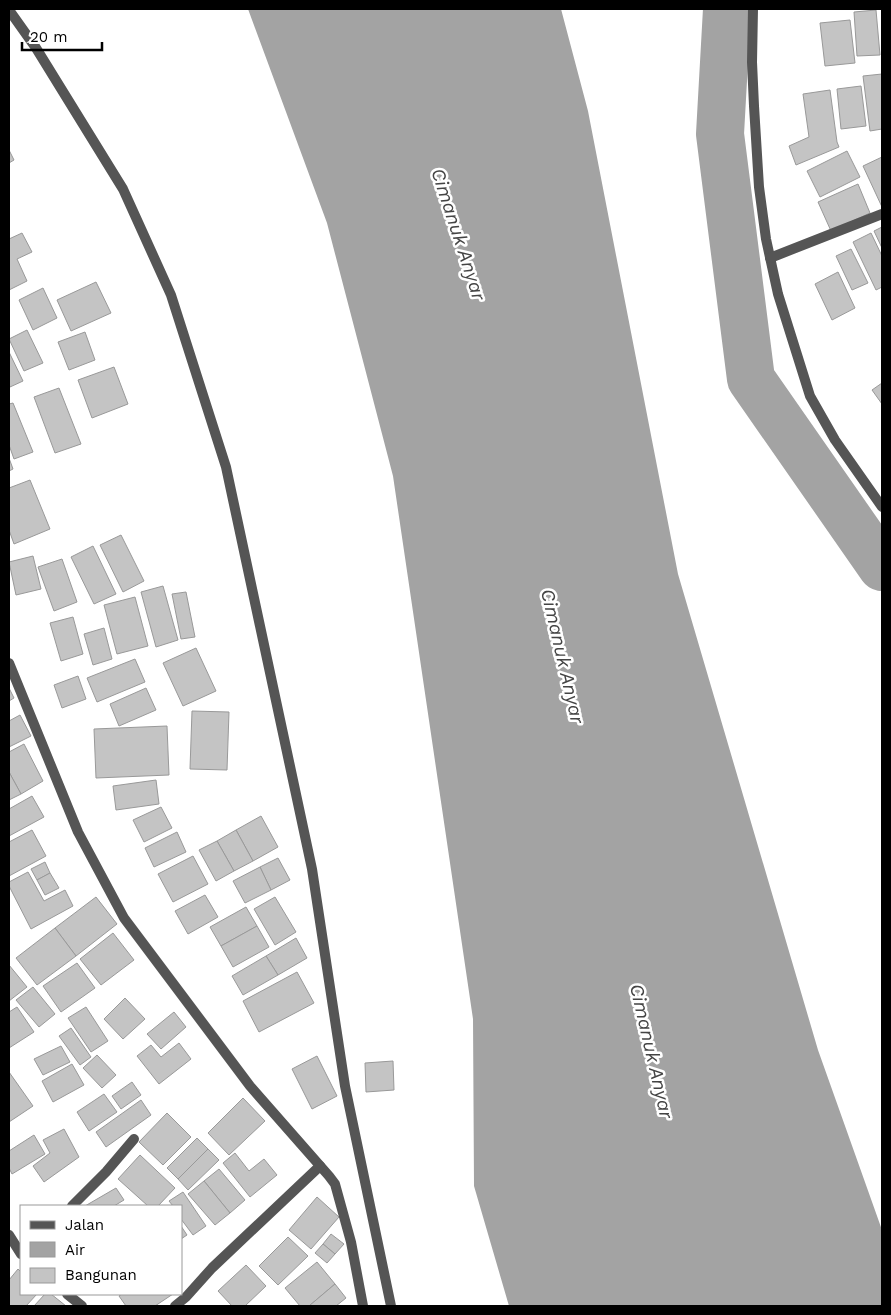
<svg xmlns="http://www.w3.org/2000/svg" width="891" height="1315" font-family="'Work Sans',sans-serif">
<rect width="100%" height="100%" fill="#fff"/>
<path fill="#a3a3a3" d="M 248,9 L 561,9 L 588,111 L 678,574 L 818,1050 L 882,1230 L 882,1306 L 509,1306 L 474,1186 L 473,1019 L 393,476 L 327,223 Z"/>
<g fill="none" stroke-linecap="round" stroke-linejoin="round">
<path stroke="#a3a3a3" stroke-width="48" d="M 727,9 L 720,134 L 751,379 L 882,567"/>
</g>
<g fill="#c4c4c4" stroke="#999">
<path d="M 876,10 L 880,55 L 857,56 L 854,12 Z"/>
<path d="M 850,20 L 855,63 L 825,66 L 820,23 Z"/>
<path d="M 882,74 L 882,129 L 870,131 L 863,76 Z"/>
<path d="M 861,86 L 866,126 L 841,129 L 837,89 Z"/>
<path d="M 830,90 L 837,142 L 839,147 L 796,165 L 789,146 L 809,137 L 803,94 Z"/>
<path d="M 9,150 L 14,160 L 9,163 Z"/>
<path d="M 847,151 L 860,177 L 820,197 L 807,171 Z"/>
<path d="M 882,157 L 882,207 L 863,166 Z"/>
<path d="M 858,184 L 870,213 L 831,231 L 818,202 Z"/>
<path d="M 882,227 L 882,248 L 874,231 Z"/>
<path d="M 22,233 L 32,252 L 17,259 L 27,281 L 9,290 L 9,239 Z"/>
<path d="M 871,233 L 882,256 L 882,287 L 876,290 L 853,242 Z"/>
<path d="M 851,249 L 868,283 L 852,290 L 836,256 Z"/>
<path d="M 838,272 L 855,308 L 832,320 L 815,284 Z"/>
<path d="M 96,282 L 111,313 L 71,331 L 57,300 Z"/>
<path d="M 43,288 L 57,318 L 33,330 L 19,300 Z"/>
<path d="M 27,330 L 43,363 L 24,371 L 9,339 Z"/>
<path d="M 85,332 L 95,360 L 69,370 L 58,342 Z"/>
<path d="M 9,352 L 23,381 L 10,387 L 9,384 Z"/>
<path d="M 114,367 L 128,404 L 92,418 L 78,380 Z"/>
<path d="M 882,383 L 882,404 L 872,390 Z"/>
<path d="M 59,388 L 81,444 L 55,453 L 34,397 Z"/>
<path d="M 13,403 L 33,452 L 14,459 L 9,445 L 9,404 Z"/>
<path d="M 9,458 L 13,469 L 9,471 Z"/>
<path d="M 30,480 L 50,529 L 14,544 L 9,530 L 9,488 Z"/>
<path d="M 121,535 L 144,581 L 123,592 L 100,545 Z"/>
<path d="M 93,546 L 116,594 L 94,604 L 71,557 Z"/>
<path d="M 33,556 L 41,589 L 16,595 L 9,562 Z"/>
<path d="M 62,559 L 77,602 L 54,611 L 38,567 Z"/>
<path d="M 163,586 L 178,640 L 156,647 L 141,592 Z"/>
<path d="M 186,592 L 195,637 L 181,639 L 172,594 Z"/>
<path d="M 135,597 L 148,646 L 117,654 L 104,605 Z"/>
<path d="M 73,617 L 83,654 L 61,661 L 50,623 Z"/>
<path d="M 104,628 L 112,659 L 93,665 L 84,634 Z"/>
<path d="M 196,648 L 216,691 L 183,706 L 163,663 Z"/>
<path d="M 135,659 L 145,682 L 97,702 L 87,678 Z"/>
<path d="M 78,676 L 86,699 L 62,708 L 54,685 Z"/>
<path d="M 9,688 L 14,698 L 9,701 Z"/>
<path d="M 146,688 L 156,710 L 119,726 L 110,704 Z"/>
<path d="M 192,711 L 229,712 L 227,770 L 190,769 Z"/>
<path d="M 20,715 L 31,736 L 9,747 L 9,721 Z"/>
<path d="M 167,726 L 169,775 L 96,778 L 94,729 Z"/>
<path d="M 24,744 L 43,781 L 21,794 L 9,772 L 9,752 Z"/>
<path d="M 9,772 L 21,794 L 9,800 Z"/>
<path d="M 156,780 L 159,804 L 116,810 L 113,786 Z"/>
<path d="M 32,796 L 44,817 L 9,836 L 9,809 Z"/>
<path d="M 161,807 L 172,828 L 144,842 L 133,820 Z"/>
<path d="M 261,816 L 278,847 L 253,861 L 236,830 Z"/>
<path d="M 32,830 L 46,856 L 9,876 L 9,842 Z"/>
<path d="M 236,830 L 253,861 L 234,871 L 217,841 Z"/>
<path d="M 177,832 L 186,852 L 154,867 L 145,848 Z"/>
<path d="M 217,841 L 234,871 L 216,881 L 199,850 Z"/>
<path d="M 193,856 L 208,884 L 173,902 L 158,874 Z"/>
<path d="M 278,858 L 290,880 L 271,890 L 260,867 Z"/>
<path d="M 45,862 L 50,873 L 37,880 L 31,869 Z"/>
<path d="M 260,867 L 271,890 L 245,903 L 233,881 Z"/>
<path d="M 28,872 L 44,901 L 65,890 L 73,906 L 31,929 L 9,886 L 9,882 Z"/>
<path d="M 50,873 L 59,888 L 45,895 L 37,880 Z"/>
<path d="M 205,895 L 218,917 L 188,934 L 175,911 Z"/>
<path d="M 96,897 L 117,924 L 76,956 L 55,928 Z"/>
<path d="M 275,897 L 296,932 L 275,945 L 254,909 Z"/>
<path d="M 246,907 L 257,926 L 221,946 L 210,927 Z"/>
<path d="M 257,926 L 269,947 L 233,967 L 221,946 Z"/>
<path d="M 55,928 L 76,956 L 37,985 L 16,958 Z"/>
<path d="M 113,933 L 134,960 L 101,985 L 80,959 Z"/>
<path d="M 296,938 L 307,958 L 278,975 L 266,956 Z"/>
<path d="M 266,956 L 278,975 L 243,995 L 232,976 Z"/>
<path d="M 77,963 L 95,988 L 61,1012 L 43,986 Z"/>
<path d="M 9,965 L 27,987 L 9,1001 Z"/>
<path d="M 297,972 L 314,1003 L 259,1032 L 243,1001 Z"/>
<path d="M 33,987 L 55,1014 L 39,1027 L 16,1000 Z"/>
<path d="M 125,998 L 145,1019 L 123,1039 L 104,1019 Z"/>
<path d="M 17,1007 L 34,1032 L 9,1048 L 9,1012 Z"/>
<path d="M 86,1007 L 108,1041 L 91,1052 L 68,1018 Z"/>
<path d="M 174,1012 L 186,1027 L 161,1049 L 147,1034 Z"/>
<path d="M 71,1028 L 91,1057 L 80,1065 L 59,1036 Z"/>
<path d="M 179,1043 L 191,1059 L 159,1084 L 137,1056 L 151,1045 L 161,1057 Z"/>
<path d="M 61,1046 L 70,1062 L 43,1075 L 34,1059 Z"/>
<path d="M 97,1055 L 116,1075 L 102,1088 L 83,1068 Z"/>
<path d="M 317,1056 L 337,1096 L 312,1109 L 292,1069 Z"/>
<path d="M 393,1061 L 394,1090 L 366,1092 L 365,1063 Z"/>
<path d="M 72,1064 L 84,1085 L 53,1102 L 42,1081 Z"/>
<path d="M 9,1072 L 33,1106 L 9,1122 Z"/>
<path d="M 132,1082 L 141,1095 L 121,1109 L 112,1096 Z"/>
<path d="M 104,1094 L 117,1112 L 89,1131 L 77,1112 Z"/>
<path d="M 243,1098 L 265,1121 L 229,1155 L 208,1133 Z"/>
<path d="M 141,1100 L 151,1115 L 106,1147 L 96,1132 Z"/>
<path d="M 167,1113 L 191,1137 L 163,1165 L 139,1142 Z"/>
<path d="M 64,1129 L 79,1157 L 44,1182 L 33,1166 L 50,1153 L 43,1140 Z"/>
<path d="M 34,1135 L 45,1154 L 12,1174 L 9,1168 L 9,1151 Z"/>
<path d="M 197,1138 L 208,1149 L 178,1179 L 167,1168 Z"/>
<path d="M 208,1149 L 219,1160 L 188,1190 L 178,1179 Z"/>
<path d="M 235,1153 L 249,1171 L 264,1159 L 277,1175 L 250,1197 L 223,1163 Z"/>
<path d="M 140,1155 L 175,1188 L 158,1206 L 148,1206 L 118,1179 Z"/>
<path d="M 219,1169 L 245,1200 L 230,1213 L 204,1181 Z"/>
<path d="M 204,1181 L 230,1213 L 215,1225 L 188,1194 Z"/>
<path d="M 116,1188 L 124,1200 L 114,1206 L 85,1206 Z"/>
<path d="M 183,1192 L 206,1226 L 193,1235 L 181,1219 L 181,1206 L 173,1206 L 169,1201 Z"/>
<path d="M 317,1197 L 339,1217 L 311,1249 L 289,1230 Z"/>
<path d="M 181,1226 L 187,1235 L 181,1239 Z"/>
<path d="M 331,1234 L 344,1244 L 335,1254 L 323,1244 Z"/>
<path d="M 288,1237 L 308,1256 L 278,1285 L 259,1266 Z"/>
<path d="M 323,1244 L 335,1254 L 327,1263 L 315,1253 Z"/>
<path d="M 317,1262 L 335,1284 L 309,1306 L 300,1306 L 285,1288 Z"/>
<path d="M 246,1265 L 266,1286 L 245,1306 L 232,1306 L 218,1291 Z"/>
<path d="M 18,1269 L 21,1272 L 21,1294 L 37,1294 L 26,1306 L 9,1306 L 9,1280 Z"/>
<path d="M 335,1284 L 346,1298 L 336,1306 L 309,1306 Z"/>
<path d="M 45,1294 L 51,1294 L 66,1306 L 34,1306 Z"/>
<path d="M 122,1294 L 173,1294 L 155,1306 L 126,1306 L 119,1296 Z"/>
</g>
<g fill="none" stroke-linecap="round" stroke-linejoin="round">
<g stroke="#555" stroke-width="10">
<path d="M 753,9 L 752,62 L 754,106 L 759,187 L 766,239 L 778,294 L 810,396 L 835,440 L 882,507"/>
<path d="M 9,10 L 36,48 L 123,189 L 171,295 L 226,467 L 312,869 L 345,1086 L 391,1306"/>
<path d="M 770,258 L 882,214"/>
<path d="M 9,663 L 78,832 L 124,918 L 250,1086 L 329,1176 L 335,1184 L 351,1242 L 363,1306"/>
<path d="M 72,1206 L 106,1172 L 134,1139"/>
<path d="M 9,1235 L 21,1254"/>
<path d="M 67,1294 L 82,1306"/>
<path d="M 175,1306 L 186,1297 L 212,1268 L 320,1166"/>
</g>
</g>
<g text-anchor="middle" stroke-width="5" stroke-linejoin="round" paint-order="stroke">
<g font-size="19" font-style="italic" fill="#444" stroke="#fff">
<text transform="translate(459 234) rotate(72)" y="7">Cimanuk Anyar</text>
<text transform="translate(563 656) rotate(77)" y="7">Cimanuk Anyar</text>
<text transform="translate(652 1051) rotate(77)" y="7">Cimanuk Anyar</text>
</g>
</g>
<rect width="891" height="1315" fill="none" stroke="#000000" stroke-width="20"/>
<rect x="20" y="1205" width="162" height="90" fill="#ffffff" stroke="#999999"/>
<rect x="30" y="1221" width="25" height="8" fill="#555555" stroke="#999999"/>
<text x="65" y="1230" font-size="15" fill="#000000">Jalan</text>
<rect x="30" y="1242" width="25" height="15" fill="#a3a3a3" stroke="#999999"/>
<text x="65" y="1255" font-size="15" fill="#000000">Air</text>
<rect x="30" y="1268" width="25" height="15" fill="#c4c4c4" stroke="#999999"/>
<text x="65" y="1280" font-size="15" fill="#000000">Bangunan</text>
<path d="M22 42v8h80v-8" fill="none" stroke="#000000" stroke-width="2.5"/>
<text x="30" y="42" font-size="15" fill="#000000" stroke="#ffffff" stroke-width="4" paint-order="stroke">20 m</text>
</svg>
